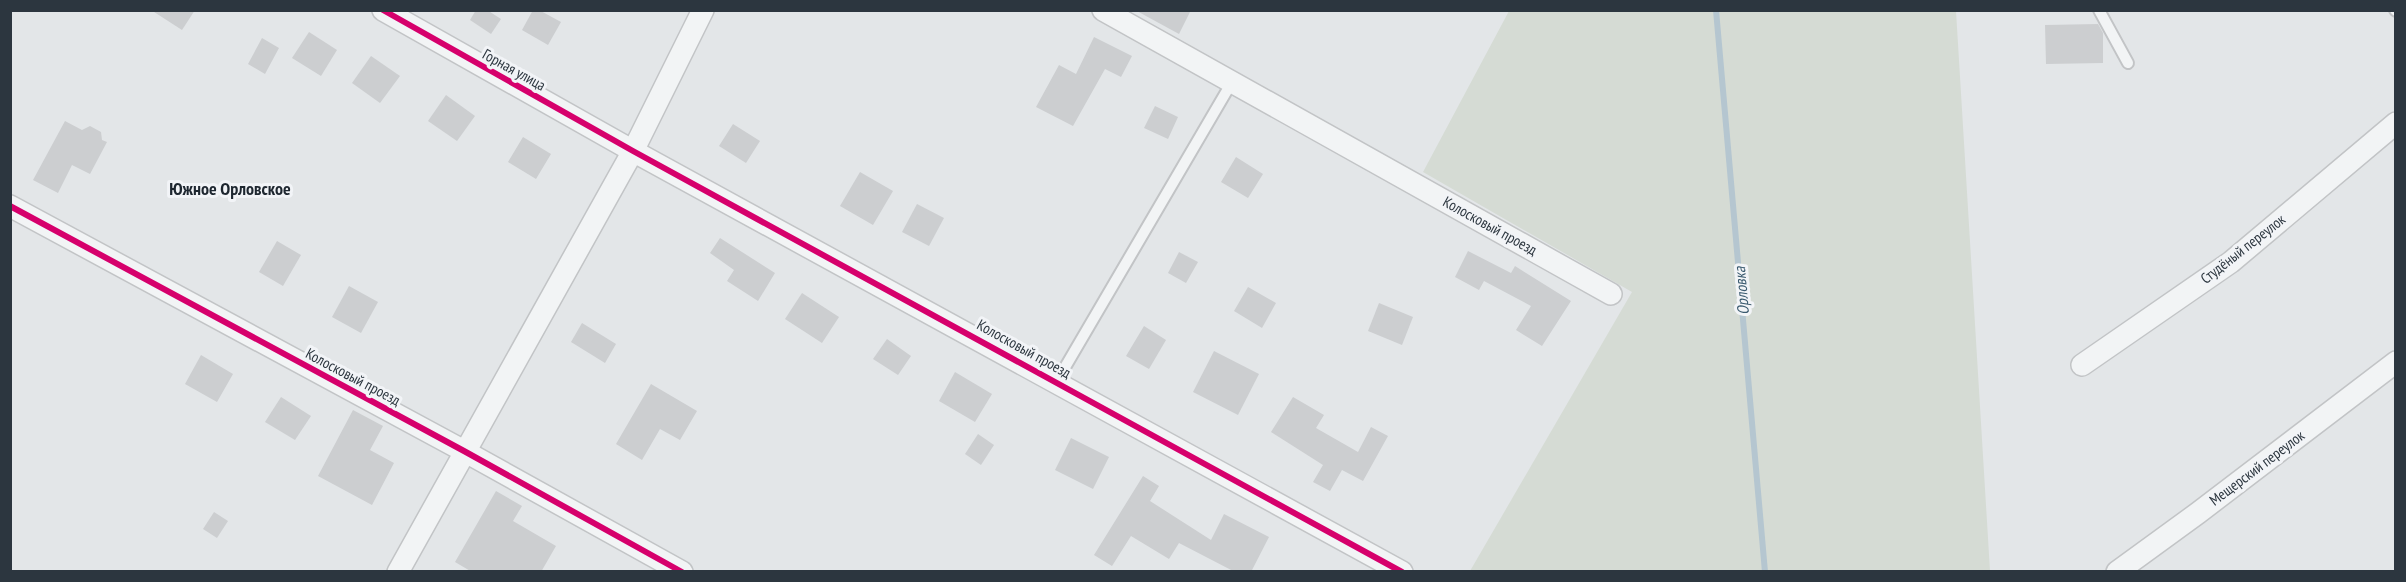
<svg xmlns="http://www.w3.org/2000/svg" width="2406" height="582" font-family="'PT Sans Narrow',sans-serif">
<rect width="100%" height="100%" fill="#e3e6e8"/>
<path fill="#d5dbd4" d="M 1509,11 L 1956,11 L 1990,571 L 1470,571 L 1632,292 L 1423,172 Z"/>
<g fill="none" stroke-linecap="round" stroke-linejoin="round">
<path stroke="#b5c6d0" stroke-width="6" d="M 1716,10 L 1765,572"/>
</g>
<g fill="#ccced0">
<path d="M 151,10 L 195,10 L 182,30 Z"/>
<path d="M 476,10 L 487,10 L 501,19 L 491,34 L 470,20 Z"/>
<path d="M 533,10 L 539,10 L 561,22 L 548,45 L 522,30 Z"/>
<path d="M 1135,10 L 1191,10 L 1179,34 Z"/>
<path d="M 2098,24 L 2103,33 L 2103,63 L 2046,64 L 2045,25 Z"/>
<path d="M 309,32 L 337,50 L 321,76 L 292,58 Z"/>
<path d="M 1094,37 L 1132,56 L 1121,77 L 1105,69 L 1073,126 L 1036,107 L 1059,65 L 1076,74 Z"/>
<path d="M 262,38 L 279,48 L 265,74 L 248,64 Z"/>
<path d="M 371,56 L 400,76 L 380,103 L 352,83 Z"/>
<path d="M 446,95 L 475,116 L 457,141 L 428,121 Z"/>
<path d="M 1155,106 L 1178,117 L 1168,139 L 1144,128 Z"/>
<path d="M 65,121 L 82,130 L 90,126 L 101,132 L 102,140 L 107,142 L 90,174 L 72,165 L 58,193 L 33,180 Z"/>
<path d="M 733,124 L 760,141 L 746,163 L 719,146 Z"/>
<path d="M 523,137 L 551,154 L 536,179 L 508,162 Z"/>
<path d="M 1236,157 L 1263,174 L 1248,198 L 1221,182 Z"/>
<path d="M 860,172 L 893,191 L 873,225 L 840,206 Z"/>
<path d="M 917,204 L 944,218 L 929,246 L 902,232 Z"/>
<path d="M 720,238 L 775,273 L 758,301 L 727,281 L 734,270 L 710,253 Z"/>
<path d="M 277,241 L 301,255 L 283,286 L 259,272 Z"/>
<path d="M 1468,251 L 1511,273 L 1515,266 L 1571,301 L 1542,346 L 1516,330 L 1531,306 L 1484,281 L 1479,290 L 1455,277 Z"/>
<path d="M 1179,252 L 1198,262 L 1186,283 L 1168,273 Z"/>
<path d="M 349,286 L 378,302 L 361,333 L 332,317 Z"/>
<path d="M 1248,287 L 1276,303 L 1262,328 L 1234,311 Z"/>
<path d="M 802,293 L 839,317 L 822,343 L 785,319 Z"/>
<path d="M 1379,303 L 1413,317 L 1402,345 L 1368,331 Z"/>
<path d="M 582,323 L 616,344 L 605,363 L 571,342 Z"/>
<path d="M 1144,326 L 1166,340 L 1149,369 L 1126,356 Z"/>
<path d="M 887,339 L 911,356 L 898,375 L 873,359 Z"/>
<path d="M 1214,351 L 1259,374 L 1238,415 L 1193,392 Z"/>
<path d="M 201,355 L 233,374 L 217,402 L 185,384 Z"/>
<path d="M 955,372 L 992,394 L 975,422 L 939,401 Z"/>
<path d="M 651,384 L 697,411 L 680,440 L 660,429 L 642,460 L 616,444 Z"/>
<path d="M 281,397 L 311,416 L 295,440 L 265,422 Z"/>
<path d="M 1293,397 L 1324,415 L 1316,428 L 1358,452 L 1371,427 L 1388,436 L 1363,481 L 1342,470 L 1330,491 L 1313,482 L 1323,465 L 1271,432 Z"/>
<path d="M 353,410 L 383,426 L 370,450 L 394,463 L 372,505 L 318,476 Z"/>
<path d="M 978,434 L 994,445 L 981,465 L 965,454 Z"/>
<path d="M 1071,438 L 1109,457 L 1093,489 L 1055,470 Z"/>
<path d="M 1143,476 L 1159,486 L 1150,501 L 1211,540 L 1224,514 L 1269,537 L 1251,572 L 1235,572 L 1179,543 L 1169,559 L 1131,536 L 1112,566 L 1094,555 Z"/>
<path d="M 496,491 L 522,506 L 513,521 L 556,546 L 541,572 L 472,572 L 455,562 Z"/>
<path d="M 214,512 L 228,521 L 217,538 L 203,529 Z"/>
</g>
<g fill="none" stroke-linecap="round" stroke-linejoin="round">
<defs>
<g id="service">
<path d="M 2099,10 L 2128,63"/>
<path d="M 2395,10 L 2396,11"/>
<path d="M 1057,381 L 1232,82"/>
</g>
<g id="minor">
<path d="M 383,10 L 633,151 L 1402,572"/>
<path d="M 1103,10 L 1611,294"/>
<path d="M 10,206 L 464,451 L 682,572"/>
<path d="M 2082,365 L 2231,262 L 2396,123"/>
<path d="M 398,572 L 633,151 L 703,10"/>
<path d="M 2117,572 L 2198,513 L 2396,362"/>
</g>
</defs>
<use href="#service" stroke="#c2c4c6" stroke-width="14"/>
<use href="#minor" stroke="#c2c4c6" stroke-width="24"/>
<use href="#service" stroke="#f2f4f5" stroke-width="10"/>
<use href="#minor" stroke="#f2f4f5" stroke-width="21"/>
<defs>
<g id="cycleway">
<path d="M 383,10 L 633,151 L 1402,572"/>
<path d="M 10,206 L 464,451 L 682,572"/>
</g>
</defs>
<use href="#cycleway" stroke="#f2f4f7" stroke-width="10"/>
<use href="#cycleway" stroke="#d6006c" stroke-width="6"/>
</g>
<g text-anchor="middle" stroke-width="6" stroke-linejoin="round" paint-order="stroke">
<g font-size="15" fill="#2c363f" stroke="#f2f4f7">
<text transform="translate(514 70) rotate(29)" y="5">Горная улица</text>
<text transform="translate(1490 226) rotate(29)" y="5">Колосковый проезд</text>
<text transform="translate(2243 249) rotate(-38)" y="5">Студёный переулок</text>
<text transform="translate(1024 349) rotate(29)" y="5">Колосковый проезд</text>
<text transform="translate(353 377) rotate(28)" y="5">Колосковый проезд</text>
<text transform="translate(2257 468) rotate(-37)" y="5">Мещерский переулок</text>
</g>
<g font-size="16" font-style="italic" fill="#3a5a6f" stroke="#f2f4f7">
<text transform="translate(1741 291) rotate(-95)" y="6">Орловка</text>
</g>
<g font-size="18" font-weight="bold" fill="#1e2730" stroke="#f2f4f7">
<text x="230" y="195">Южное Орловское</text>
</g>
</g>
<rect width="2406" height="582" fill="none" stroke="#2c363f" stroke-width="24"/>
</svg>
